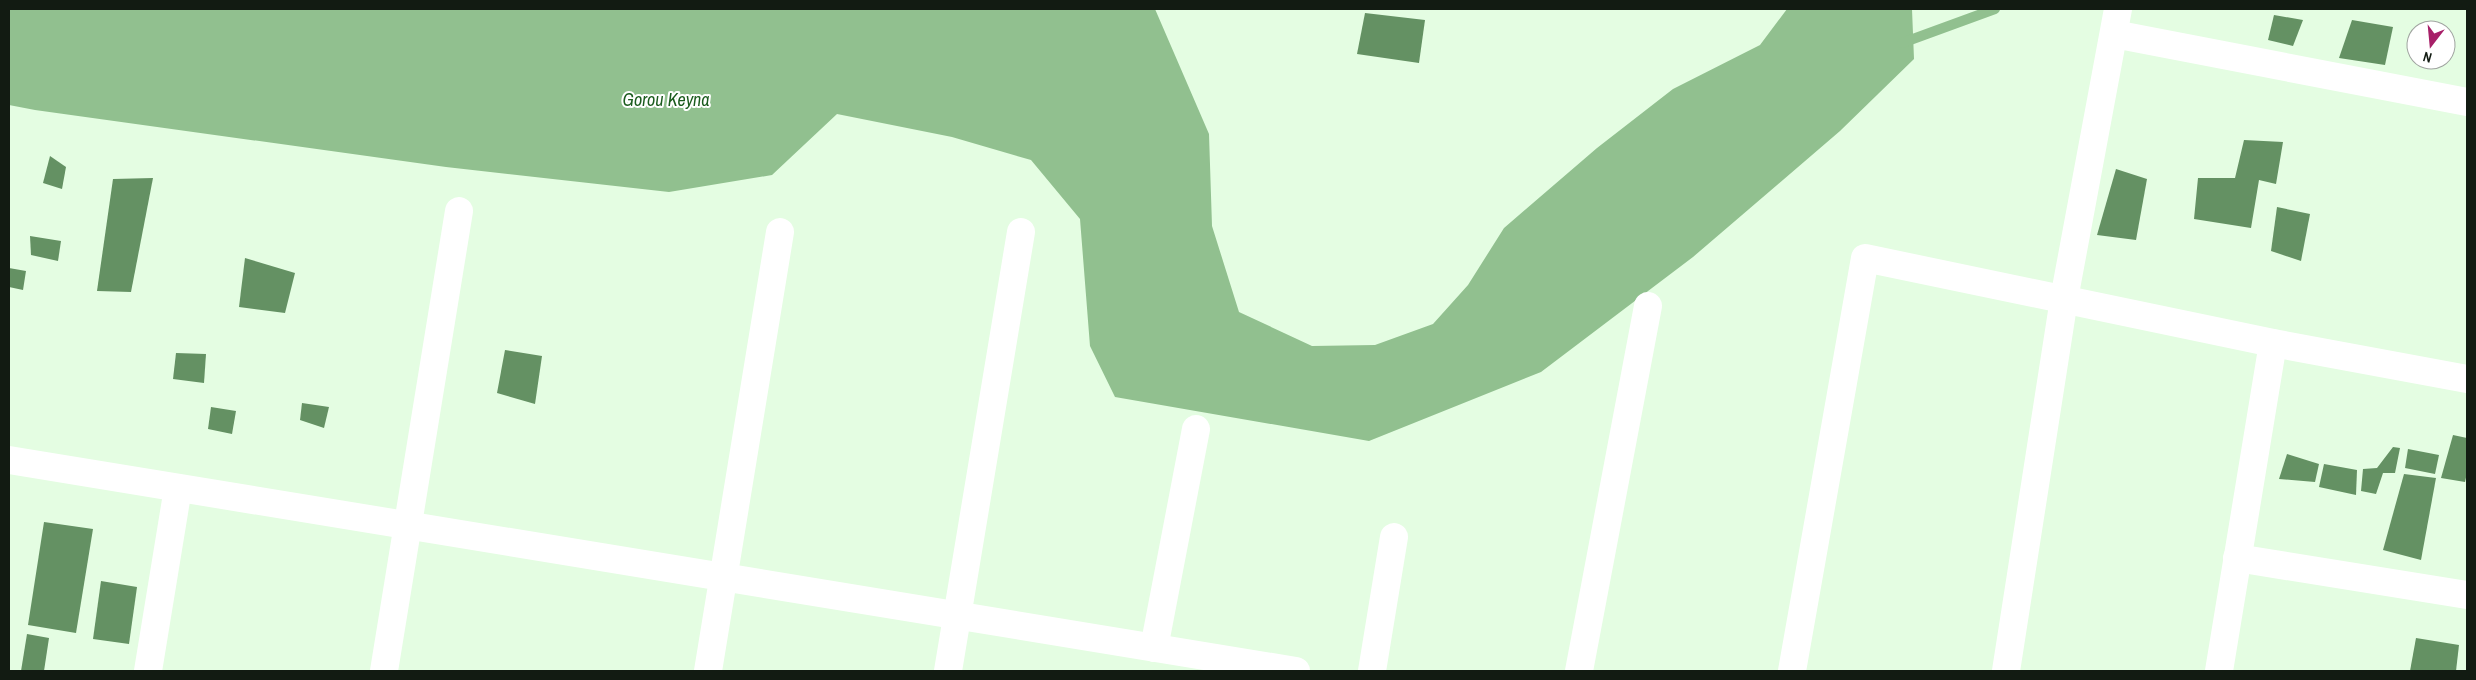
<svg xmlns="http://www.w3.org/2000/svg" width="2476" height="680" font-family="'Archivo Narrow',sans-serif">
<rect width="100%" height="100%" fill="#e4fde2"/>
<path fill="#91c08f" d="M 9,9 L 1155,9 L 1209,134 L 1212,226 L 1239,312 L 1312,346 L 1375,345 L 1433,324 L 1468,285 L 1504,228 L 1597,148 L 1673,89 L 1760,45 L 1787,9 L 1912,9 L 1914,59 L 1840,131 L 1693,257 L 1541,372 L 1369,441 L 1115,397 L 1090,346 L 1080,219 L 1031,160 L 952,137 L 837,114 L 772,175 L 669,192 L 446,167 L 35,110 L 9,105 Z"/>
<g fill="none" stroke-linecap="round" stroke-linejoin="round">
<path stroke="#91c08f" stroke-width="10" d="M 1902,43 L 1995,9"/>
</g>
<g fill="#649163">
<path d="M 1365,13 L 1425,20 L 1419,63 L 1357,54 Z"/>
<path d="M 2274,15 L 2303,20 L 2293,46 L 2268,40 Z"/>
<path d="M 2352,20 L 2393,27 L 2385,65 L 2339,58 Z"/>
<path d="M 2244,140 L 2283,142 L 2276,184 L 2259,180 L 2251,228 L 2194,219 L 2198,178 L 2235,178 Z"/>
<path d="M 50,156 L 66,167 L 62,189 L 43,183 Z"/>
<path d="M 2116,169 L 2147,179 L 2136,240 L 2097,235 Z"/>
<path d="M 153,178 L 131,292 L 97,291 L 113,179 Z"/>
<path d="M 2277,207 L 2310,214 L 2301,261 L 2271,251 Z"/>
<path d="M 30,236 L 61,241 L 58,261 L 31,255 Z"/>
<path d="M 245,258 L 295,273 L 285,313 L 239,307 Z"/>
<path d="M 9,268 L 26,271 L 23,290 L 9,287 Z"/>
<path d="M 505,350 L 542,356 L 535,404 L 497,393 Z"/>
<path d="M 176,353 L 206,354 L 204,383 L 173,379 Z"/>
<path d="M 302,403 L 329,407 L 324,428 L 300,420 Z"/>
<path d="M 211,407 L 236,411 L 232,434 L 208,429 Z"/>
<path d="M 2453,435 L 2467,438 L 2467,473 L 2465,482 L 2441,478 Z"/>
<path d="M 2393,447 L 2400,448 L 2395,473 L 2383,473 L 2376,494 L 2361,491 L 2363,469 L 2377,468 Z"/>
<path d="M 2408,449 L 2439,455 L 2435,474 L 2405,468 Z"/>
<path d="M 2287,454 L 2319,464 L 2315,482 L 2279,479 Z"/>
<path d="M 2324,464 L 2357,470 L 2356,495 L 2319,487 Z"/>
<path d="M 2404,474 L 2436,478 L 2421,560 L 2383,550 Z"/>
<path d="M 44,522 L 93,529 L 76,633 L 28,625 Z"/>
<path d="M 101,581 L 137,587 L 129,644 L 93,639 Z"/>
<path d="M 27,634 L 49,638 L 44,671 L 21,671 Z"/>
<path d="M 2416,638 L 2459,645 L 2456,671 L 2410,671 Z"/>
</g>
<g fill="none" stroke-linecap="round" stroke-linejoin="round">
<g stroke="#fff" stroke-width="28">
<path d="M 2114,34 L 2467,102"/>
<path d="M 9,460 L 1296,671"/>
<path d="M 2237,558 L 2467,595"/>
<path d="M 1154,648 L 1196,429"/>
<path d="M 148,671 L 178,488"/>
<path d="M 384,671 L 459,211"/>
<path d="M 708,671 L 780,232"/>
<path d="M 948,671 L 1021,232"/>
<path d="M 1372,671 L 1394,537"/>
<path d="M 1579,671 L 1648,306"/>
<path d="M 1792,671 L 1865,258 L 2273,343 L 2467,379"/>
<path d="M 2006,671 L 2064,299 L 2118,9"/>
<path d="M 2219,671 L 2273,343"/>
</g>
</g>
<g text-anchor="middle" stroke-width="4" stroke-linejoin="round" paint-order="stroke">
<g font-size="18" font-style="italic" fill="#1b5c1e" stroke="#fff">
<text x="666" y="106">Gorou Keyna</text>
</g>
</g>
<rect width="2476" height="680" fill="none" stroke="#121b12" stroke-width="20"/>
<g transform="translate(2431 45) rotate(196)"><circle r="24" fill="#ffffff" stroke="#a0a4a0"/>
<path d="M0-4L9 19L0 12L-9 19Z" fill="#a71f68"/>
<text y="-8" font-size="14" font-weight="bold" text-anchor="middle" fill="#121b12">N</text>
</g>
</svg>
